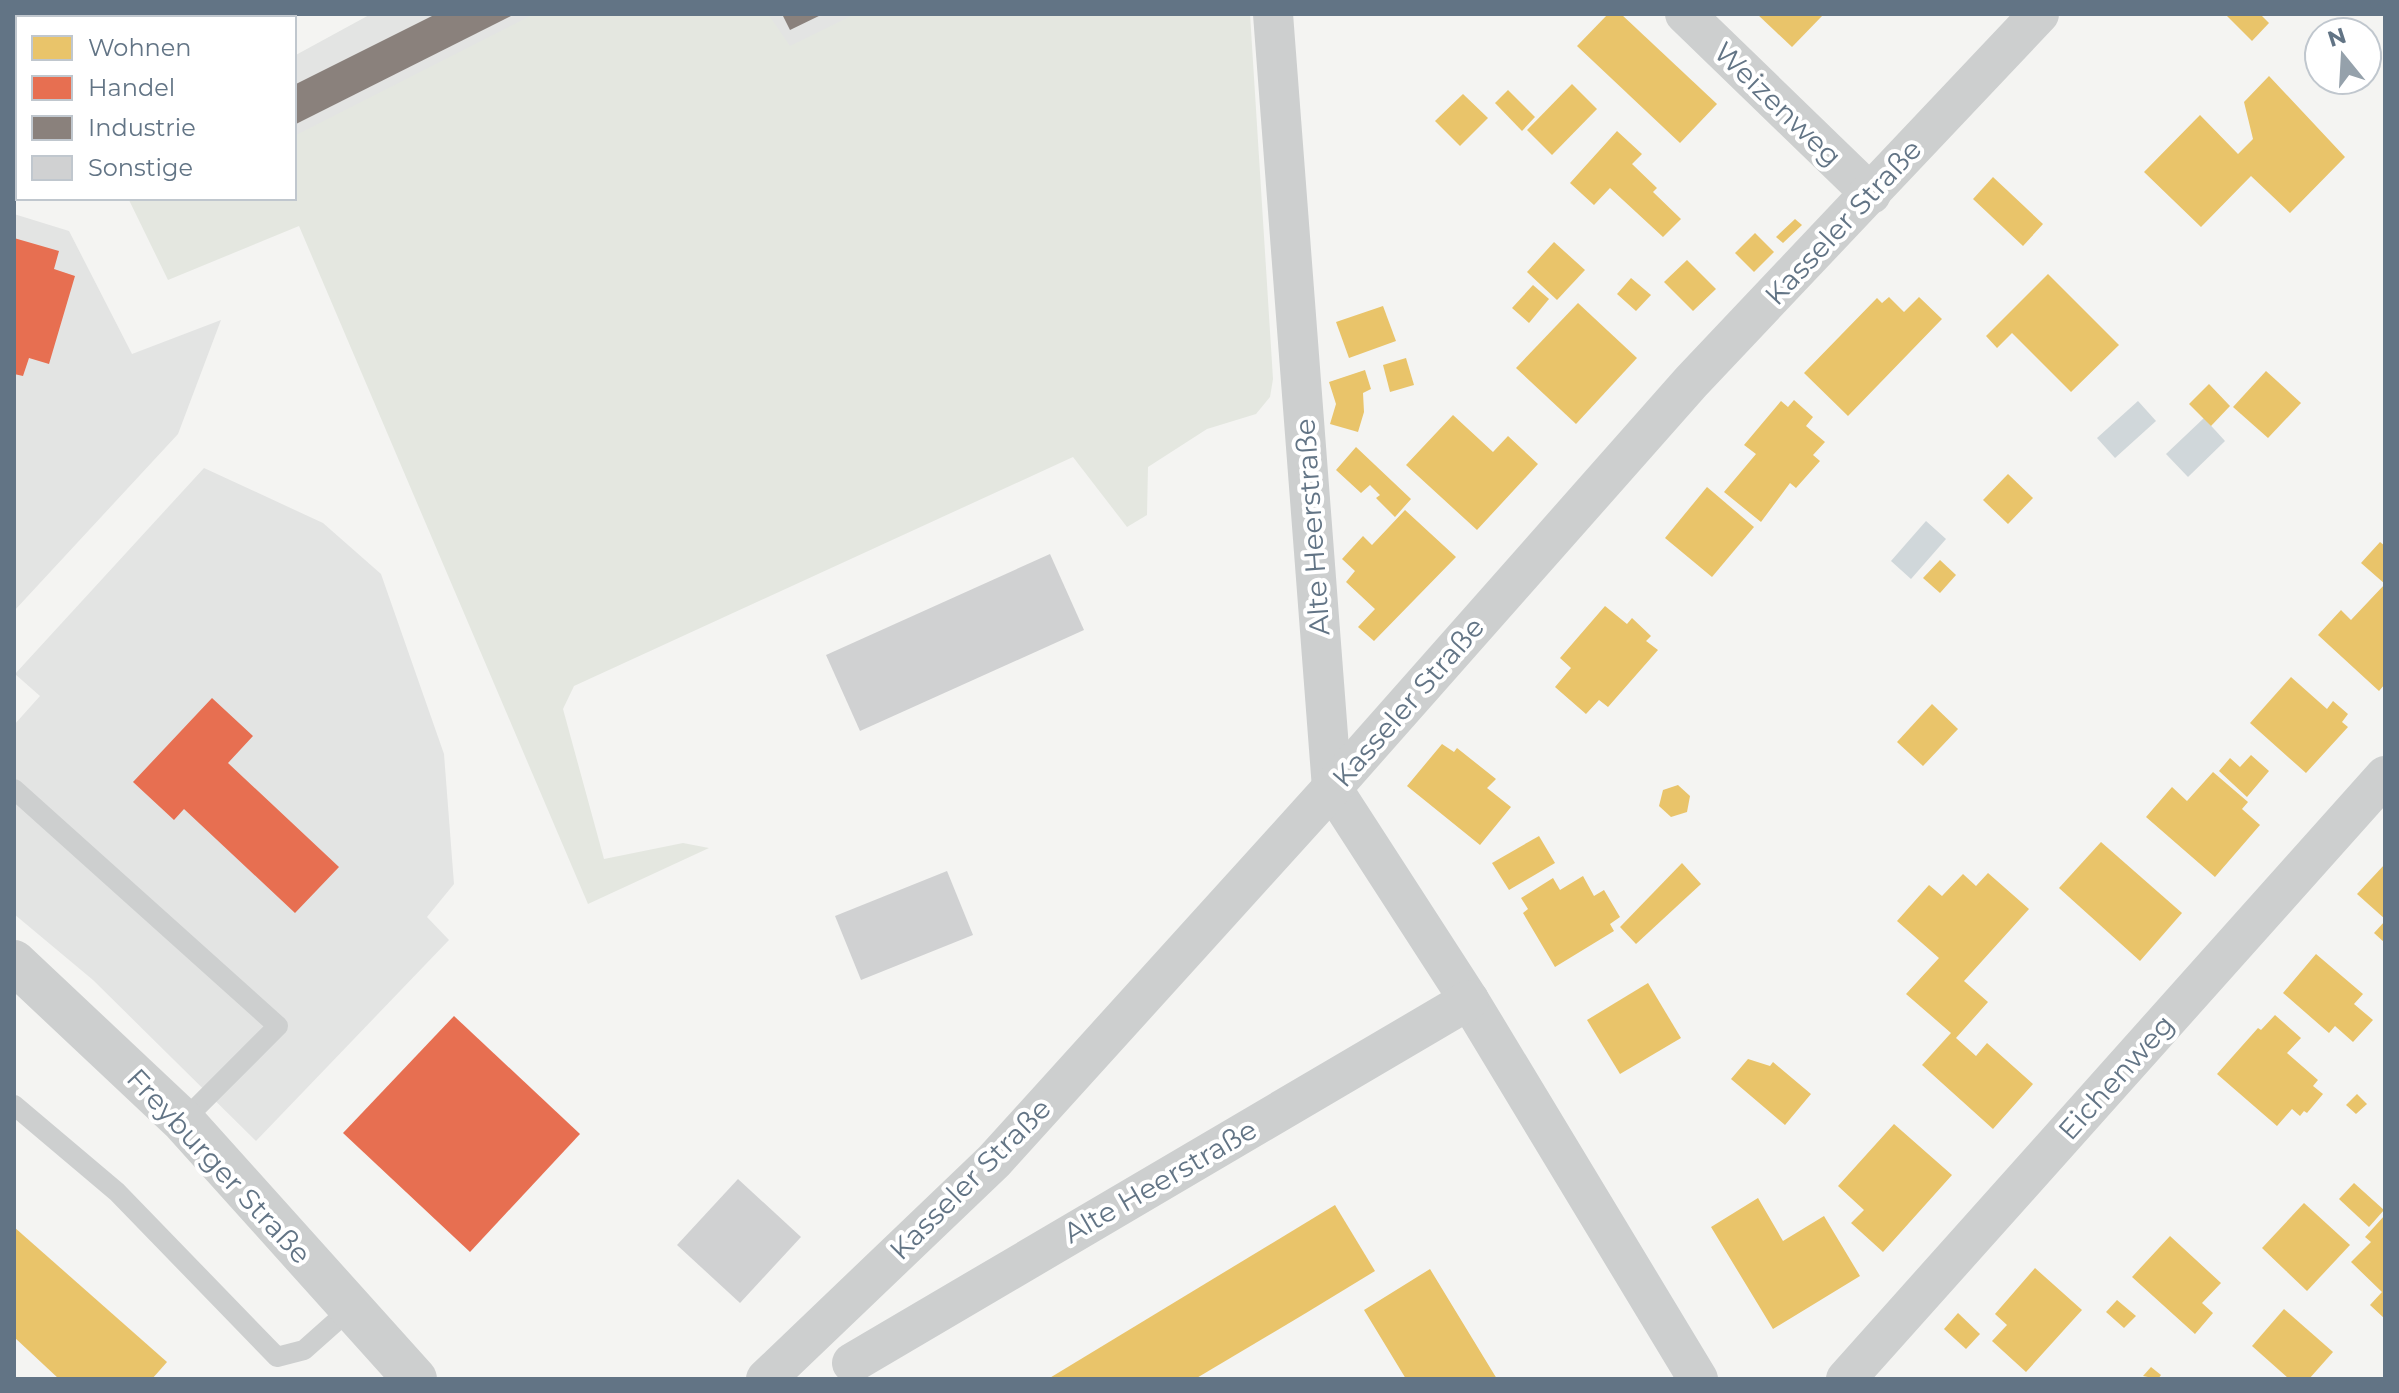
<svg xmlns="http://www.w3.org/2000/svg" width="2399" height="1393" font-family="Montserrat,sans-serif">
<rect width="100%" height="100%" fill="#f4f4f2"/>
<g fill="#e3e4e3">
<path d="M 371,14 L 541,14 L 294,137 L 294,56 Z"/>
<path d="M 764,14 L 890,14 L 789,49 Z"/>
<path d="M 14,214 L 69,231 L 132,354 L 221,320 L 178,434 L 14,611 Z"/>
<path d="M 204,468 L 323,523 L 381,574 L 444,754 L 454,884 L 427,917 L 449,940 L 256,1141 L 93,980 L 14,914 L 14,725 L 40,696 L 15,674 Z"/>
</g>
<g fill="#e4e7e0">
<path d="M 14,14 L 226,14 L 227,18 L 18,18 L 18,127 L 14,129 Z"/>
<path d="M 534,14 L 768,14 L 790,46 L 855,14 L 1250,14 L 1273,379 L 1270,397 L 1256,414 L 1207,429 L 1148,467 L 1147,515 L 1127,527 L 1073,457 L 574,686 L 563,709 L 604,859 L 683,843 L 709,848 L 588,904 L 299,226 L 168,280 L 128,198 L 294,198 L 294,136 Z"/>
</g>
<g fill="#d0d7da">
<path d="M 2138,401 L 2156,421 L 2115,458 L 2097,438 Z"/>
<path d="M 2204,418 L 2225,441 L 2188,477 L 2166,454 Z"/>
<path d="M 1926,521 L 1946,539 L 1911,579 L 1891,561 Z"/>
</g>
<g fill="#e9c46a">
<path d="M 1608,14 L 1621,14 L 1717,104 L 1680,143 L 1577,46 Z"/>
<path d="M 1757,14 L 1824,14 L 1792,47 Z"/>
<path d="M 2225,14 L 2260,14 L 2269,23 L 2252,41 Z"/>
<path d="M 2269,76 L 2345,157 L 2290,213 L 2251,176 L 2201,227 L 2144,172 L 2200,115 L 2238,154 L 2253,139 L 2244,102 Z"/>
<path d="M 1572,84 L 1597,109 L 1552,155 L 1527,130 Z"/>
<path d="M 1508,90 L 1535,117 L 1522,131 L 1495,103 Z"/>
<path d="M 1463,94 L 1488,118 L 1460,146 L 1435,121 Z"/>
<path d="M 1617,131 L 1642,154 L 1632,164 L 1657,188 L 1653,192 L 1681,219 L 1663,237 L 1610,188 L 1594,205 L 1570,183 Z"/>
<path d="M 1993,177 L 2043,224 L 2023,246 L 1973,199 Z"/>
<path d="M 1795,219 L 1802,225 L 1783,243 L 1776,237 Z"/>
<path d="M 1755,233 L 1774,252 L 1754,272 L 1735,253 Z"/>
<path d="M 1554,242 L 1585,270 L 1557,300 L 1527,272 Z"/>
<path d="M 1687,260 L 1716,289 L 1693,311 L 1664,282 Z"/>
<path d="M 2048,274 L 2119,345 L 2071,392 L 2012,333 L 1997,348 L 1986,336 Z"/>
<path d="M 1631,278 L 1651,295 L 1636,311 L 1617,294 Z"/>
<path d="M 1533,285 L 1549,299 L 1529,323 L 1512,308 Z"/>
<path d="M 1889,297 L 1904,312 L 1919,297 L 1942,319 L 1848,416 L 1804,373 L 1877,298 L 1882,303 Z"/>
<path d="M 1578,303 L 1637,358 L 1576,424 L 1516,368 Z"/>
<path d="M 1383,306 L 1396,341 L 1349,358 L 1336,322 Z"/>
<path d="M 1406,358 L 1414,385 L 1390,392 L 1383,365 Z"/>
<path d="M 1365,370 L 1371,389 L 1363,393 L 1364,412 L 1358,432 L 1330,424 L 1336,404 L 1329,382 Z"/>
<path d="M 2266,371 L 2301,403 L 2268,438 L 2233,407 Z"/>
<path d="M 2209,384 L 2230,406 L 2211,426 L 2189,404 Z"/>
<path d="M 1794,400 L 1813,417 L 1806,426 L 1825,442 L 1813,455 L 1820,461 L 1796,488 L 1790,483 L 1761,522 L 1724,492 L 1756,454 L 1744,445 L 1781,401 L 1788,407 Z"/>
<path d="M 1453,415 L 1493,452 L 1508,436 L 1538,464 L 1477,530 L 1406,465 Z"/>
<path d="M 1356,447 L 1411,499 L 1395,517 L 1376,498 L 1380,495 L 1370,485 L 1361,493 L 1336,470 Z"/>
<path d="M 2008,474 L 2033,498 L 2008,524 L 1983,500 Z"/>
<path d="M 1707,487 L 1754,527 L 1712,577 L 1665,538 Z"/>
<path d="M 1405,510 L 1456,557 L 1374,641 L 1358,627 L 1375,609 L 1346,582 L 1355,571 L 1342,559 L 1363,536 L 1372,545 Z"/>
<path d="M 2380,542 L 2385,546 L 2385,684 L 2379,691 L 2318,635 L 2341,610 L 2351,620 L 2385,584 L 2361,563 Z"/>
<path d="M 1940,560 L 1956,575 L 1940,593 L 1923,578 Z"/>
<path d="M 1605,606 L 1627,624 L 1632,618 L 1651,636 L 1646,641 L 1658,650 L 1608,707 L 1599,700 L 1586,714 L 1555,687 L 1571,668 L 1560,658 Z"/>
<path d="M 2291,677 L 2327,709 L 2333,701 L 2348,714 L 2342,722 L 2348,727 L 2306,773 L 2250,723 Z"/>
<path d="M 1932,704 L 1958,729 L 1923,766 L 1897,742 Z"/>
<path d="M 1442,744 L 1454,752 L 1457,748 L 1496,779 L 1487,788 L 1511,807 L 1480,845 L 1407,786 Z"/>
<path d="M 2251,755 L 2269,771 L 2247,797 L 2219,771 L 2230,758 L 2240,767 Z"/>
<path d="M 2213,772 L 2248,802 L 2242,809 L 2260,825 L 2215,877 L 2146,817 L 2172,787 L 2187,801 Z"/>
<path d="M 1678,785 L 1690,796 L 1687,812 L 1671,817 L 1659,806 L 1663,790 Z"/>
<path d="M 1539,836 L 1555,863 L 1509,890 L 1492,863 Z"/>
<path d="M 2101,842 L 2182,913 L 2140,961 L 2059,888 Z"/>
<path d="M 1682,863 L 1701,884 L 1636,944 L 1620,927 Z"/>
<path d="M 2385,864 L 2385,919 L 2357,894 Z"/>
<path d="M 1988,873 L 2029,909 L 1964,981 L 1988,1002 L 1956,1038 L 1976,1056 L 1987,1043 L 2033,1084 L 1993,1129 L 1922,1065 L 1951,1033 L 1906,994 L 1939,958 L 1897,921 L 1929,885 L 1942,896 L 1963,874 L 1976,886 Z"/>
<path d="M 1583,876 L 1594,896 L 1604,890 L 1620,917 L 1610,924 L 1614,931 L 1555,967 L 1523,913 L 1528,909 L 1521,898 L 1553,878 L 1560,890 Z"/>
<path d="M 2385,921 L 2385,943 L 2374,933 Z"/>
<path d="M 2316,954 L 2363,994 L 2354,1004 L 2373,1020 L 2353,1042 L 2335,1026 L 2329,1033 L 2283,993 Z"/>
<path d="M 1648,983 L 1681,1038 L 1620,1074 L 1587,1020 Z"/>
<path d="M 2275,1015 L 2301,1038 L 2287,1053 L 2318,1080 L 2313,1086 L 2323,1094 L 2307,1113 L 2304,1111 L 2300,1116 L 2292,1109 L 2277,1126 L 2217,1074 L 2258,1028 L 2261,1030 Z"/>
<path d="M 1748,1059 L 1770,1066 L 1773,1062 L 1811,1094 L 1785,1125 L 1731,1079 Z"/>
<path d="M 2357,1094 L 2367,1104 L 2356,1114 L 2346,1105 Z"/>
<path d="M 1894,1124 L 1952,1175 L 1883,1252 L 1851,1223 L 1864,1210 L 1838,1186 Z"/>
<path d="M 2354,1183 L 2384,1210 L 2369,1227 L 2339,1199 Z"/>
<path d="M 1758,1198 L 1783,1241 L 1824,1216 L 1860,1276 L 1773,1329 L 1711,1227 Z"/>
<path d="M 2304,1203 L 2350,1245 L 2307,1291 L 2262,1248 Z"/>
<path d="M 1335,1205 L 1375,1271 L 1306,1313 L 1195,1379 L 1048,1379 Z"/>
<path d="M 2385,1215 L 2385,1319 L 2370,1305 L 2382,1292 L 2351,1262 L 2371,1242 L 2365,1237 Z"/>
<path d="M 14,1227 L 167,1362 L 152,1379 L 59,1379 L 14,1337 Z"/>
<path d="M 2170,1236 L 2221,1283 L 2202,1303 L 2213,1313 L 2195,1334 L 2132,1277 Z"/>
<path d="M 2035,1268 L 2082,1310 L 2026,1372 L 1992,1341 L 2007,1325 L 1995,1314 Z"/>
<path d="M 1430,1269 L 1472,1338 L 1497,1379 L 1406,1379 L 1364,1310 Z"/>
<path d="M 2117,1300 L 2136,1316 L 2124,1328 L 2106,1312 Z"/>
<path d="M 2284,1309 L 2333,1352 L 2309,1379 L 2289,1379 L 2252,1346 Z"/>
<path d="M 1958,1313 L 1980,1334 L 1966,1349 L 1944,1329 Z"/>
<path d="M 2151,1367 L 2161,1375 L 2158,1379 L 2143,1376 Z"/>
</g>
<g fill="#e76f51">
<path d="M 14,238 L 59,251 L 54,269 L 75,276 L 49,364 L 29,358 L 23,376 L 14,374 Z"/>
<path d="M 212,698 L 253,736 L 228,763 L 339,867 L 295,913 L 184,809 L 174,820 L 133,782 Z"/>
<path d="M 454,1016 L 580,1134 L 470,1252 L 343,1133 Z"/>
</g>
<g fill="#8a817c">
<path d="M 436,14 L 515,14 L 294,125 L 294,85 Z"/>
<path d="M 782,14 L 823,14 L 790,30 Z"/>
</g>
<g fill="#d0d1d2">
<path d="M 1050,554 L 1084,630 L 860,731 L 826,655 Z"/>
<path d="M 947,871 L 973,935 L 861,980 L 835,916 Z"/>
<path d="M 738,1179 L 801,1237 L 740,1303 L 677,1245 Z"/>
</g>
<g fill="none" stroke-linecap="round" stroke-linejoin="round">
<g stroke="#cdcfcf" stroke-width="20">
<path d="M 14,789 L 278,1026 L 183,1121"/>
<path d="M 14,1105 L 117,1192 L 277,1357 L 304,1350 L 349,1310"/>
</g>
<g stroke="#cdcfcf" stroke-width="40">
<path d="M 1273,14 L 1332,788 L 1469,1000 L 1698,1379"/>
<path d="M 1685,14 L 1871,194"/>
<path d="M 852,1363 L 1469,1000"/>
<path d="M 766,1379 L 994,1161 L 1332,788 L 1691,382 L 2039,14"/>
<path d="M 1846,1379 L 2385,776"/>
</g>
<path stroke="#cdcfcf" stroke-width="44" d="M 14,962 L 183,1121 L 415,1379"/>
</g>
<g text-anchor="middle" stroke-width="8" stroke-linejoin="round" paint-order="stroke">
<g font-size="28" fill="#627485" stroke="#fff">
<text transform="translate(1778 104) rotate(44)" y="10">Weizenweg</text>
<text transform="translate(1843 222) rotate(-47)" y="10">Kasseler Straße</text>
<text transform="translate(1312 527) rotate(-94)" y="10">Alte Heerstraße</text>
<text transform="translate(1408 702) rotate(-49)" y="10">Kasseler Straße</text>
<text transform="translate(2116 1077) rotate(-48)" y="10">Eichenweg</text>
<text transform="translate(219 1166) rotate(47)" y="10">Freyburger Straße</text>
<text transform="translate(970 1179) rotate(-45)" y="10">Kasseler Straße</text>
<text transform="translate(1160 1181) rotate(-30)" y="10">Alte Heerstraße</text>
</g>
</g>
<rect width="2399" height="1393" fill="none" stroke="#627485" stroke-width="32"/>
<rect x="16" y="16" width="280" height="184" fill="#ffffff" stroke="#c0c7ce" stroke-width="2"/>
<rect x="32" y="36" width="40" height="24" fill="#e9c46a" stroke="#c0c7ce" stroke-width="2"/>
<text x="88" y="56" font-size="24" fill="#627485">Wohnen</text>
<rect x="32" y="76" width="40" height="24" fill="#e76f51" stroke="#c0c7ce" stroke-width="2"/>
<text x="88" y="96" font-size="24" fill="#627485">Handel</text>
<rect x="32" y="116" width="40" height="24" fill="#8a817c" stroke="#c0c7ce" stroke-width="2"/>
<text x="88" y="136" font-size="24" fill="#627485">Industrie</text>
<rect x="32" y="156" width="40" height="24" fill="#d0d1d2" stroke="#c0c7ce" stroke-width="2"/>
<text x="88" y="176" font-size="24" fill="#627485">Sonstige</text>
<g transform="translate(2343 56) rotate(342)"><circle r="38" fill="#ffffff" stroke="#c0c7ce" stroke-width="2"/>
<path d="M0-6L14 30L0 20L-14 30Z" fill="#95a1ab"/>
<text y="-12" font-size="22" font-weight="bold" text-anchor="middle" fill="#627485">N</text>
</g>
</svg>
